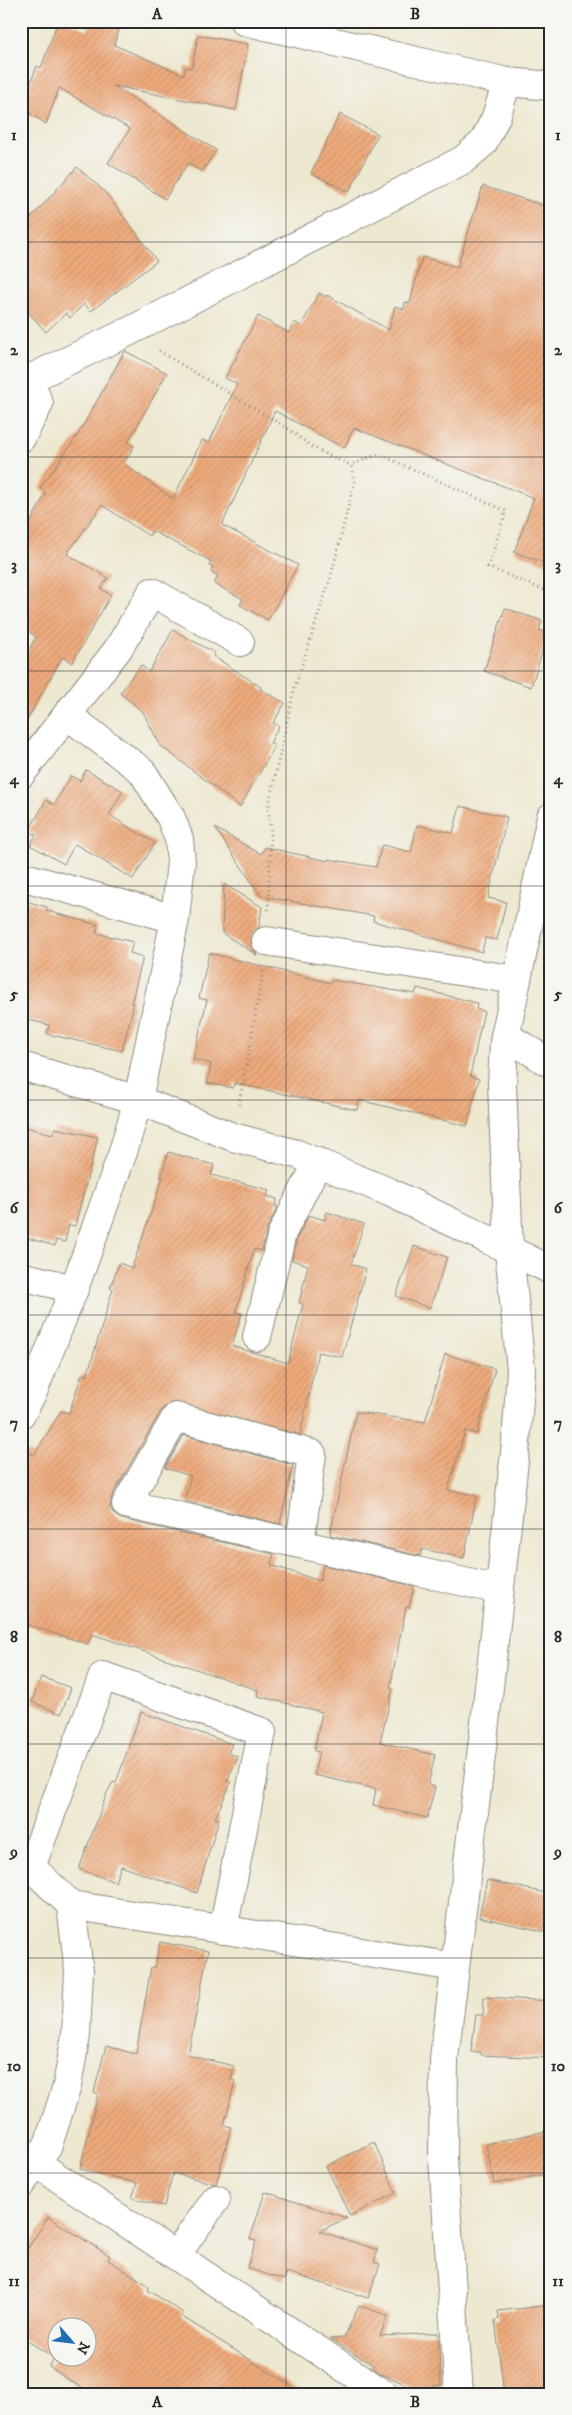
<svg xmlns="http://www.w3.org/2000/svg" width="572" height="2415" font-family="'IM FELL DW Pica',serif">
<defs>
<pattern id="building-hatch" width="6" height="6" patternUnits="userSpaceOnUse" patternTransform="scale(1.25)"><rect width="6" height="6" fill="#eeaa7b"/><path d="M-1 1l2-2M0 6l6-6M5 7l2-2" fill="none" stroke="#cc926a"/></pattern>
</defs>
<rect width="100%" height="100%" fill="#f6f6f2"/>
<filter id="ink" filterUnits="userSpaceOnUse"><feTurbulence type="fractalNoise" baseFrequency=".02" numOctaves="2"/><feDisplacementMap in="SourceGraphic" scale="10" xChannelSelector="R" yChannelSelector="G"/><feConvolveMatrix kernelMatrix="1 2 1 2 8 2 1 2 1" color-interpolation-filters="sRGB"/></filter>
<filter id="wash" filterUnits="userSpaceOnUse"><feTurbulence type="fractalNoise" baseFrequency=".0096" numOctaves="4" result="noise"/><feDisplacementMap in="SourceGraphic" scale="20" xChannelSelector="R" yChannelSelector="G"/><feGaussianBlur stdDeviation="1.12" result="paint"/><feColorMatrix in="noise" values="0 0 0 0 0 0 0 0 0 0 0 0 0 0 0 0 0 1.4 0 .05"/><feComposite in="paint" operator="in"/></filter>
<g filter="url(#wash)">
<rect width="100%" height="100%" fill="#ede8d0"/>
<g id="blocks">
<g fill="url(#building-hatch)" fill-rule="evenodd">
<path d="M 58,21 L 65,21 L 88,30 L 92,21 L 122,21 L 114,45 L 184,75 L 185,67 L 192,68 L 198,35 L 248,44 L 236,110 L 114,86 L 216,150 L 202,172 L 188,163 L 165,199 L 108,163 L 130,129 L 59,88 L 46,124 L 21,108 L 37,66 L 41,68 Z"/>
<path d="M 340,114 L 378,134 L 349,192 L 311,173 Z"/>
<path d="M 77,167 L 106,193 L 157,261 L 91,311 L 84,304 L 70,318 L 66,313 L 46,332 L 21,304 L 21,229 Z"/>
<path d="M 483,186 L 551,208 L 551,453 L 548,461 L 551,461 L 551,565 L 514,552 L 534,498 L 354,428 L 344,448 L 275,411 L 222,525 L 298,565 L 268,620 L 240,605 L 243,599 L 214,584 L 218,576 L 211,572 L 213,567 L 209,566 L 211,561 L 152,531 L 149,536 L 102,505 L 67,554 L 108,578 L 101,589 L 111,595 L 72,663 L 62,657 L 21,731 L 21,664 L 36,637 L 21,625 L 21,540 L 46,493 L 40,488 L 76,438 L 125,351 L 167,373 L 128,442 L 134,446 L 124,464 L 173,499 L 202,440 L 209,443 L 237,384 L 225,378 L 258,316 L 289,333 L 294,322 L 301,326 L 319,293 L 326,297 L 327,295 L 389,330 L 395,306 L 404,309 L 405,302 L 410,303 L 422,257 L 457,267 Z"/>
<path d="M 505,608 L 542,621 L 539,630 L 548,633 L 531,687 L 484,671 Z"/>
<path d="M 173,630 L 215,653 L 213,656 L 261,687 L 260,689 L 285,703 L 273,723 L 279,726 L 270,743 L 275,746 L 240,807 L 160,745 L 143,712 L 120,693 L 141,665 L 149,672 Z"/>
<path d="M 86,770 L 123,791 L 109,815 L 155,843 L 133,879 L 75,844 L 64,864 L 30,845 L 36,835 L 29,831 L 46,800 L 54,805 L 71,776 L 80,781 Z"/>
<path d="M 460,806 L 507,817 L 488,898 L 506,902 L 497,940 L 485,938 L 482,952 L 373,921 L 374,916 L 261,896 L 215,828 L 261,854 L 265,847 L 328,861 L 328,859 L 376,867 L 382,845 L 411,852 L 417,825 L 453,833 Z"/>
<path d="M 224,884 L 262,907 L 259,927 L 254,932 L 251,939 L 252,947 L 257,955 L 222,933 Z"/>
<path d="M 21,900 L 47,907 L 47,911 L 98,925 L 96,933 L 133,942 L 130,953 L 143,957 L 131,1004 L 134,1004 L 122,1051 L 47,1034 L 49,1025 L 21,1018 Z"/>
<path d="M 209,953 L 331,983 L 332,980 L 415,994 L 417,988 L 477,1003 L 476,1009 L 484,1011 L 470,1076 L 479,1079 L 467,1126 L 359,1100 L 357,1110 L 234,1083 L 233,1088 L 207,1083 L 211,1064 L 193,1059 L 207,1000 L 199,998 Z"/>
<path d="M 21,1126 L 53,1134 L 55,1128 L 98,1137 L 75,1226 L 69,1225 L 65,1242 L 56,1240 L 55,1246 L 21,1236 Z"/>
<path d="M 168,1152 L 214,1165 L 211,1175 L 269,1190 L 267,1196 L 277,1199 L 275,1206 L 278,1207 L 267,1229 L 262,1251 L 254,1249 L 236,1312 L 242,1313 L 232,1346 L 288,1363 L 303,1304 L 299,1303 L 308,1265 L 292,1260 L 297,1238 L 309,1215 L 325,1220 L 327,1212 L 364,1224 L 351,1264 L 366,1269 L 342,1357 L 318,1352 L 300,1435 L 173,1402 L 162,1409 L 112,1496 L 110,1508 L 116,1516 L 122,1519 L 274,1554 L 271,1565 L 320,1581 L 323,1565 L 414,1586 L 409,1608 L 406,1607 L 390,1688 L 393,1689 L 380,1742 L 435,1755 L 428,1785 L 435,1787 L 427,1818 L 373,1805 L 376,1789 L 314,1775 L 319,1752 L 314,1751 L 322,1712 L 257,1696 L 258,1690 L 92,1634 L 88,1644 L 21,1623 L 21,1449 L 34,1455 L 61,1411 L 69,1413 L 82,1374 L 87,1376 L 113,1289 L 110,1288 L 119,1263 L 132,1268 L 163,1177 L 161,1177 Z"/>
<path d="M 414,1246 L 447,1257 L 430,1308 L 396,1296 Z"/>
<path d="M 445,1354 L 495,1369 L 477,1434 L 465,1431 L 448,1490 L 477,1495 L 464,1558 L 422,1549 L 420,1556 L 330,1535 L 356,1412 L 425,1422 Z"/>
<path d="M 184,1435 L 293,1465 L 280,1524 L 184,1501 L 191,1476 L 165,1468 Z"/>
<path d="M 41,1677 L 71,1688 L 61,1714 L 32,1702 Z"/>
<path d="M 141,1712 L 232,1744 L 228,1753 L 238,1757 L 227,1781 L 231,1783 L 215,1818 L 219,1819 L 197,1893 L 121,1866 L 115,1882 L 79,1869 L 107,1793 L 113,1782 L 116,1783 Z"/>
<path d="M 487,1880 L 551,1894 L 551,1933 L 479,1917 Z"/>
<path d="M 160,1942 L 208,1951 L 188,2055 L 234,2066 L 231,2080 L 235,2081 L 224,2125 L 231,2127 L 216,2184 L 173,2173 L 164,2206 L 132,2198 L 137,2183 L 80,2169 L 98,2094 L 94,2092 L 106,2046 L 136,2054 L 151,1967 L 155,1968 Z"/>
<path d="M 484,1997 L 551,2001 L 551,2058 L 481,2055 L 481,2052 L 471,2052 L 476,2015 L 483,2015 Z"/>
<path d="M 551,2130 L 551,2173 L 494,2184 L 486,2144 Z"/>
<path d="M 374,2142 L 396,2193 L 350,2216 L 326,2166 Z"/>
<path d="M 265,2192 L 347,2218 L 319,2231 L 378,2250 L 374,2262 L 380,2264 L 368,2298 L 287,2272 L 284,2280 L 247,2268 L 256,2241 L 250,2239 Z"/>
<path d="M 48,2217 L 110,2256 L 108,2260 L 143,2282 L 149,2287 L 148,2290 L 183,2313 L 181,2316 L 304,2394 L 91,2394 L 49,2367 L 55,2358 L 21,2337 L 21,2259 ZM 58,2328 L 88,2328 L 88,2358 L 58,2358 Z"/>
<path d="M 359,2305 L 388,2316 L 380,2336 L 438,2333 L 441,2385 L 434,2386 L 434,2394 L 428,2394 L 380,2373 L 372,2367 L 373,2365 L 330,2339 L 344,2338 Z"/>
<path d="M 551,2305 L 551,2394 L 504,2394 L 495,2320 L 499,2319 L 498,2311 Z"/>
</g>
</g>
</g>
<g filter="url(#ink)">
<use href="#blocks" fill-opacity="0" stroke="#8c8a7e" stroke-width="1"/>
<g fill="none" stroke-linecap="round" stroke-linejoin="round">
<defs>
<g id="minor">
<path d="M 244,21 L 507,82 L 551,86"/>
<path d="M 21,383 L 128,332 L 463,160 L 483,143 L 496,117 L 507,82"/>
<path d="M 21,438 L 39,404 L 29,379"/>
<path d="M 21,774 L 118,649 L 152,592 L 240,642"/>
<path d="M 21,876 L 175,919"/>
<path d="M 266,941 L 516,980"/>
<path d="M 505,1035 L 551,1064"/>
<path d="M 21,1066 L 138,1100 L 233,1137 L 297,1154 L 389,1192 L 551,1270"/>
<path d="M 21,1276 L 74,1289"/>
<path d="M 257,1337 L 282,1233 L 318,1162"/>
<path d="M 21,1414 L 33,1392 L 74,1289 L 123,1152 L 138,1100 L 175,919 L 181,862 L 179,839 L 171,818 L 142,771 L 67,715"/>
<path d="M 300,1544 L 312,1454 L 176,1417 L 126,1504 L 499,1590"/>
<path d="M 71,1905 L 455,1967"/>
<path d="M 36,2163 L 384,2394"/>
<path d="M 21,2184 L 48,2145 L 67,2086 L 76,2035 L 79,1971 L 71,1905 L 31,1867 L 103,1676 L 262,1732 L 223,1930"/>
<path d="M 176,2255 L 216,2199"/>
<path d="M 459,2394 L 443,2158 L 444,2058 L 485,1723 L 516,1443 L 521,1370 L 509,1250 L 502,1084 L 504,1042 L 551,817"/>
</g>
</defs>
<use href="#minor" stroke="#8c8a7e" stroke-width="30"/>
<g stroke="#8c8a7e" stroke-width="3" stroke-dasharray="1 4" stroke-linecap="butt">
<path d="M 159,351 L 289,429 C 308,446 327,456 351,465"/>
<path d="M 268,910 L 271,831 L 268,808 L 294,690 L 331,576 L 355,480 L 351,465 L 379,454 L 506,511 L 488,567 L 551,593"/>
<path d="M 239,1105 L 263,971"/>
</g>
<use href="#minor" stroke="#fff" stroke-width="28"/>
</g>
</g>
<path fill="none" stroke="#2b2b2b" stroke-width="1" stroke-opacity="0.55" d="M 286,21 L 286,2394M 21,242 L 551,242M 21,457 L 551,457M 21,671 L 551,671M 21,886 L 551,886M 21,1100 L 551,1100M 21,1315 L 551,1315M 21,1529 L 551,1529M 21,1744 L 551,1744M 21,1958 L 551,1958M 21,2173 L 551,2173"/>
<rect width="572" height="2415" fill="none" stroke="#f6f6f2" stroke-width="55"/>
<g transform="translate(72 2342) rotate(118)"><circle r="24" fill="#f6f6f2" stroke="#a5a5a2"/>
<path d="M0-4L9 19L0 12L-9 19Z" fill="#1f6fb2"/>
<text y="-8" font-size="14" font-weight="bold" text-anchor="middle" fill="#2b2b2b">N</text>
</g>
<rect x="28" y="28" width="516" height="2360" fill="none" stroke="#2b2b2b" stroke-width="2"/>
<g font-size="16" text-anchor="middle" font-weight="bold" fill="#2b2b2b">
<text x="157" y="19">A</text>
<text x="415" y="19">B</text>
<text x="14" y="140">1</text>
<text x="558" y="140">1</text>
<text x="14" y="355">2</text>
<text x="558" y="355">2</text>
<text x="14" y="570">3</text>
<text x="558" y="570">3</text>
<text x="14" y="784">4</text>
<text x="558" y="784">4</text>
<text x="14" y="999">5</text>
<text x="558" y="999">5</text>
<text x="14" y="1213">6</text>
<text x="558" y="1213">6</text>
<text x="14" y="1428">7</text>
<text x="558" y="1428">7</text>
<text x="14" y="1642">8</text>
<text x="558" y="1642">8</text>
<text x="14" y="1857">9</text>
<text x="558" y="1857">9</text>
<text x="14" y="2071">10</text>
<text x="558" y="2071">10</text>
<text x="14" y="2286">11</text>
<text x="558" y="2286">11</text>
<text x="157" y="2407">A</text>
<text x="415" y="2407">B</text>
</g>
</svg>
